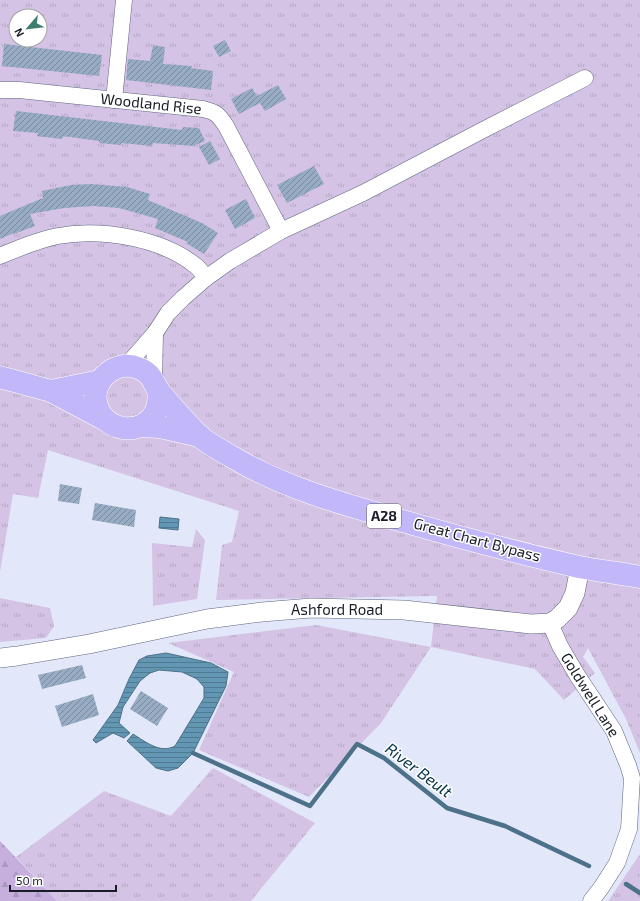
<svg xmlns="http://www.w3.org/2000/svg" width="640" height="901" font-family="'Exo 2',sans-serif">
<defs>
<pattern id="grass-tufts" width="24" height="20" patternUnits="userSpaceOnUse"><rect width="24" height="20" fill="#d4c3e4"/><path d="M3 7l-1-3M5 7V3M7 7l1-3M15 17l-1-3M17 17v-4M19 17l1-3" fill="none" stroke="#b5a7c3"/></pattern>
<pattern id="forest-firs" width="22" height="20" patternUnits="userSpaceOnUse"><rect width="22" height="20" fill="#c7afdd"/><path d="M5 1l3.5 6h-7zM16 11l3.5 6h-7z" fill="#aa96be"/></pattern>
<pattern id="water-rules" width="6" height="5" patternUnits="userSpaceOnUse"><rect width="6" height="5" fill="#6296b2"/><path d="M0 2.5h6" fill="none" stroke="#507a91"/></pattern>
<pattern id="building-hatch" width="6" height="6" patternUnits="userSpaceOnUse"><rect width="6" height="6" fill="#97abc3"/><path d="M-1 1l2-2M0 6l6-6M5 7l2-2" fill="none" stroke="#7a8a9e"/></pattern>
</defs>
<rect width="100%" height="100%" fill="#e2e8fa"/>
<g fill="url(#grass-tufts)" fill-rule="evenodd">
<path d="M 0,0 L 640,0 L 640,753 L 626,719 L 588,648 L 583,657 L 595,673 L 564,700 L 535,669 L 431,647 L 381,723 L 309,797 L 199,750 L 234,672 L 168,643 L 316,625 L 431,647 L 437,596 L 216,600 L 222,545 L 232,542 L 239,511 L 48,450 L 38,498 L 13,494 L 0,572 ZM 16,16 L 40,16 L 40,40 L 16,40 Z"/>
<path d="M 196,529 L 205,540 L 197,599 L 153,606 L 152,543 L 192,547 Z"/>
<path d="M 0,598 L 50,608 L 54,626 L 46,638 L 0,642 Z"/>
<path d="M 213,768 L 315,823 L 251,901 L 57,901 L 16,857 L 104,791 L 171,816 Z"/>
<path d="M 640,854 L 640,901 L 608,901 Z"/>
</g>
<path fill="url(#forest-firs)" d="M 0,841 L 57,901 L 0,901 Z"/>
<g fill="url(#water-rules)" stroke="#4c7188">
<path d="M 160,517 L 179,519 L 178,530 L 159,528 Z"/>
<path d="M 166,653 L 211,663 L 228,672 L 226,686 L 193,753 L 178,768 L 168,771 L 156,768 L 127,741 L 133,734 C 146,742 160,754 175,746 L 204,698 L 204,687 L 197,679 L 182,672 L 159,670 L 150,673 L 140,681 L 123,707 L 119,723 L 130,733 L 124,738 L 113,733 L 96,743 L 93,740 L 118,705 L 129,679 L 139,660 L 147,656 Z"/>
</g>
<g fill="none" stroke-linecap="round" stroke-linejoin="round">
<g stroke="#4c7188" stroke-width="4.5">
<path d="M 193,753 L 310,806 L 357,744 L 384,758 L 447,808 L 505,826 L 589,866"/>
<path d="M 626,884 L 640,893"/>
</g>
</g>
<g fill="url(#building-hatch)">
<path d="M 225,40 L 231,51 L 219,57 L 213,46 Z"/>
<path d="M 4,44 L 102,55 L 99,76 L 2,66 Z"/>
<path d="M 153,45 L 165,47 L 163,64 L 192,66 L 191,68 L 213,71 L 211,90 L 126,80 L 128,59 L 150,61 Z"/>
<path d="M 278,85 L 286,99 L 265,111 L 260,103 L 239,114 L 231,99 L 252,88 L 257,96 Z"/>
<path d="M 16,111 L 182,130 L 183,127 L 199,128 L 205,141 L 193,146 L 153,143 L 152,146 L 121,143 L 121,145 L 99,143 L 99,141 L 63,136 L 62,139 L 37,136 L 38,133 L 13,131 Z"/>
<path d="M 210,141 L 220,159 L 209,165 L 199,147 Z"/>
<path d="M 314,166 L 324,184 L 287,203 L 277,185 Z"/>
<path d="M 91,184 L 127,187 L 150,194 L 148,200 L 202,223 L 218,233 L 204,254 L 186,243 L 188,242 L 155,228 L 158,219 L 119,208 L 94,206 L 64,208 L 30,214 L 35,226 L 14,234 L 14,233 L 0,239 L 0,216 L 43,198 L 42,191 L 71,185 Z"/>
<path d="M 246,199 L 255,218 L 235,229 L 225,210 Z"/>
<path d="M 60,484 L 82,488 L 79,504 L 58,501 Z"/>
<path d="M 95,503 L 136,510 L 134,527 L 92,520 Z"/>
<path d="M 82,665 L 86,678 L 42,689 L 38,675 Z"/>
<path d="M 141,691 L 168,708 L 157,726 L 130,709 Z"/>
<path d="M 93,694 L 99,715 L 62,727 L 55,706 Z"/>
</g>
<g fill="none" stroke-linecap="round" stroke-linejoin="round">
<defs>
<g id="minor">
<path d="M 0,90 L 19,90 L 203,109 C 216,112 218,114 226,126 L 281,231"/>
<path d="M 114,100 L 124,0"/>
<path d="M 0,256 C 19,248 38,240 58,236 C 101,228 162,238 196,266 C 200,269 203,274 206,278"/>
<path d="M 126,366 L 155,333 L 168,313 L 183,298 L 206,278 L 230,261 L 281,231 L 363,193 L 483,130 L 585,78"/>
<path d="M 154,380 L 155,333"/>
<path d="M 550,623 L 560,646 L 577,675 L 614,731 L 628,765 L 632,778 L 629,829 L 617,863 L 601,888 L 591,901"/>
</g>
<path id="tertiary" d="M 0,658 L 17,656 L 89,644 L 207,619 L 262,612 L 311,608 L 404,610 L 531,624 L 550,623 L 557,619 L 568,608 L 575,593 L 580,567"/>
<g id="primary">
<path d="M 0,377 L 51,391 L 104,419"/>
<path d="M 158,390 C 159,397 159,404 156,411 C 142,439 101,431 96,402 C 92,379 117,359 138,368 C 152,373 152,381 159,391 C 170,405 186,422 198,435 C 208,444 229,455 241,462 C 291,490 344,504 399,520 C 458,537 518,553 579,567 C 599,571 620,573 640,577"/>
<path d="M 51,391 L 100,381"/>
<path d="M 141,426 L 160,427 L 200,436"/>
</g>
</defs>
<use href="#minor" stroke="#5d667f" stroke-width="17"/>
<use href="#tertiary" stroke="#5d667f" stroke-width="20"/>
<use href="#primary" stroke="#fff" stroke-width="23"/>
<use href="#minor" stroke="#fff" stroke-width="16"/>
<use href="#tertiary" stroke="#fff" stroke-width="19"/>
<use href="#primary" stroke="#c2b7f8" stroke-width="22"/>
</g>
<g text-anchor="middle" stroke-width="3" stroke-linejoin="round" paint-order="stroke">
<rect fill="#fff" stroke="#5d6067" stroke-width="1" x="367" y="504" width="34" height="24" rx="3"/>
<g font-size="14" font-weight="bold" fill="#181c26">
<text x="384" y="521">A28</text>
</g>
<g font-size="15" fill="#181c26" stroke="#fff">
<text transform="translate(151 104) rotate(6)" y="5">Woodland Rise</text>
<text transform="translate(477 540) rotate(15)" y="5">Great Chart Bypass</text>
<text x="337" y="615">Ashford Road</text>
<text transform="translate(590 695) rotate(58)" y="5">Goldwell Lane</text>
</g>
<g font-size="16" font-style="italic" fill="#023145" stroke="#fff">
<text transform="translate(419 770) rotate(37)" y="6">River Beult</text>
</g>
</g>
<g transform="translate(28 28) rotate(242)"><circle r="19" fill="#ffffff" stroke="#a3a4a8"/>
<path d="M0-3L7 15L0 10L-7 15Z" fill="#3c7e6f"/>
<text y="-6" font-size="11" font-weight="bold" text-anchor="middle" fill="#181c26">N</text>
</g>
<path d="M10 885v6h106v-6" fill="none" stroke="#181c26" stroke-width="2"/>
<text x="16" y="885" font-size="12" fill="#181c26" stroke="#ffffff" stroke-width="3" paint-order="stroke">50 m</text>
</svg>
